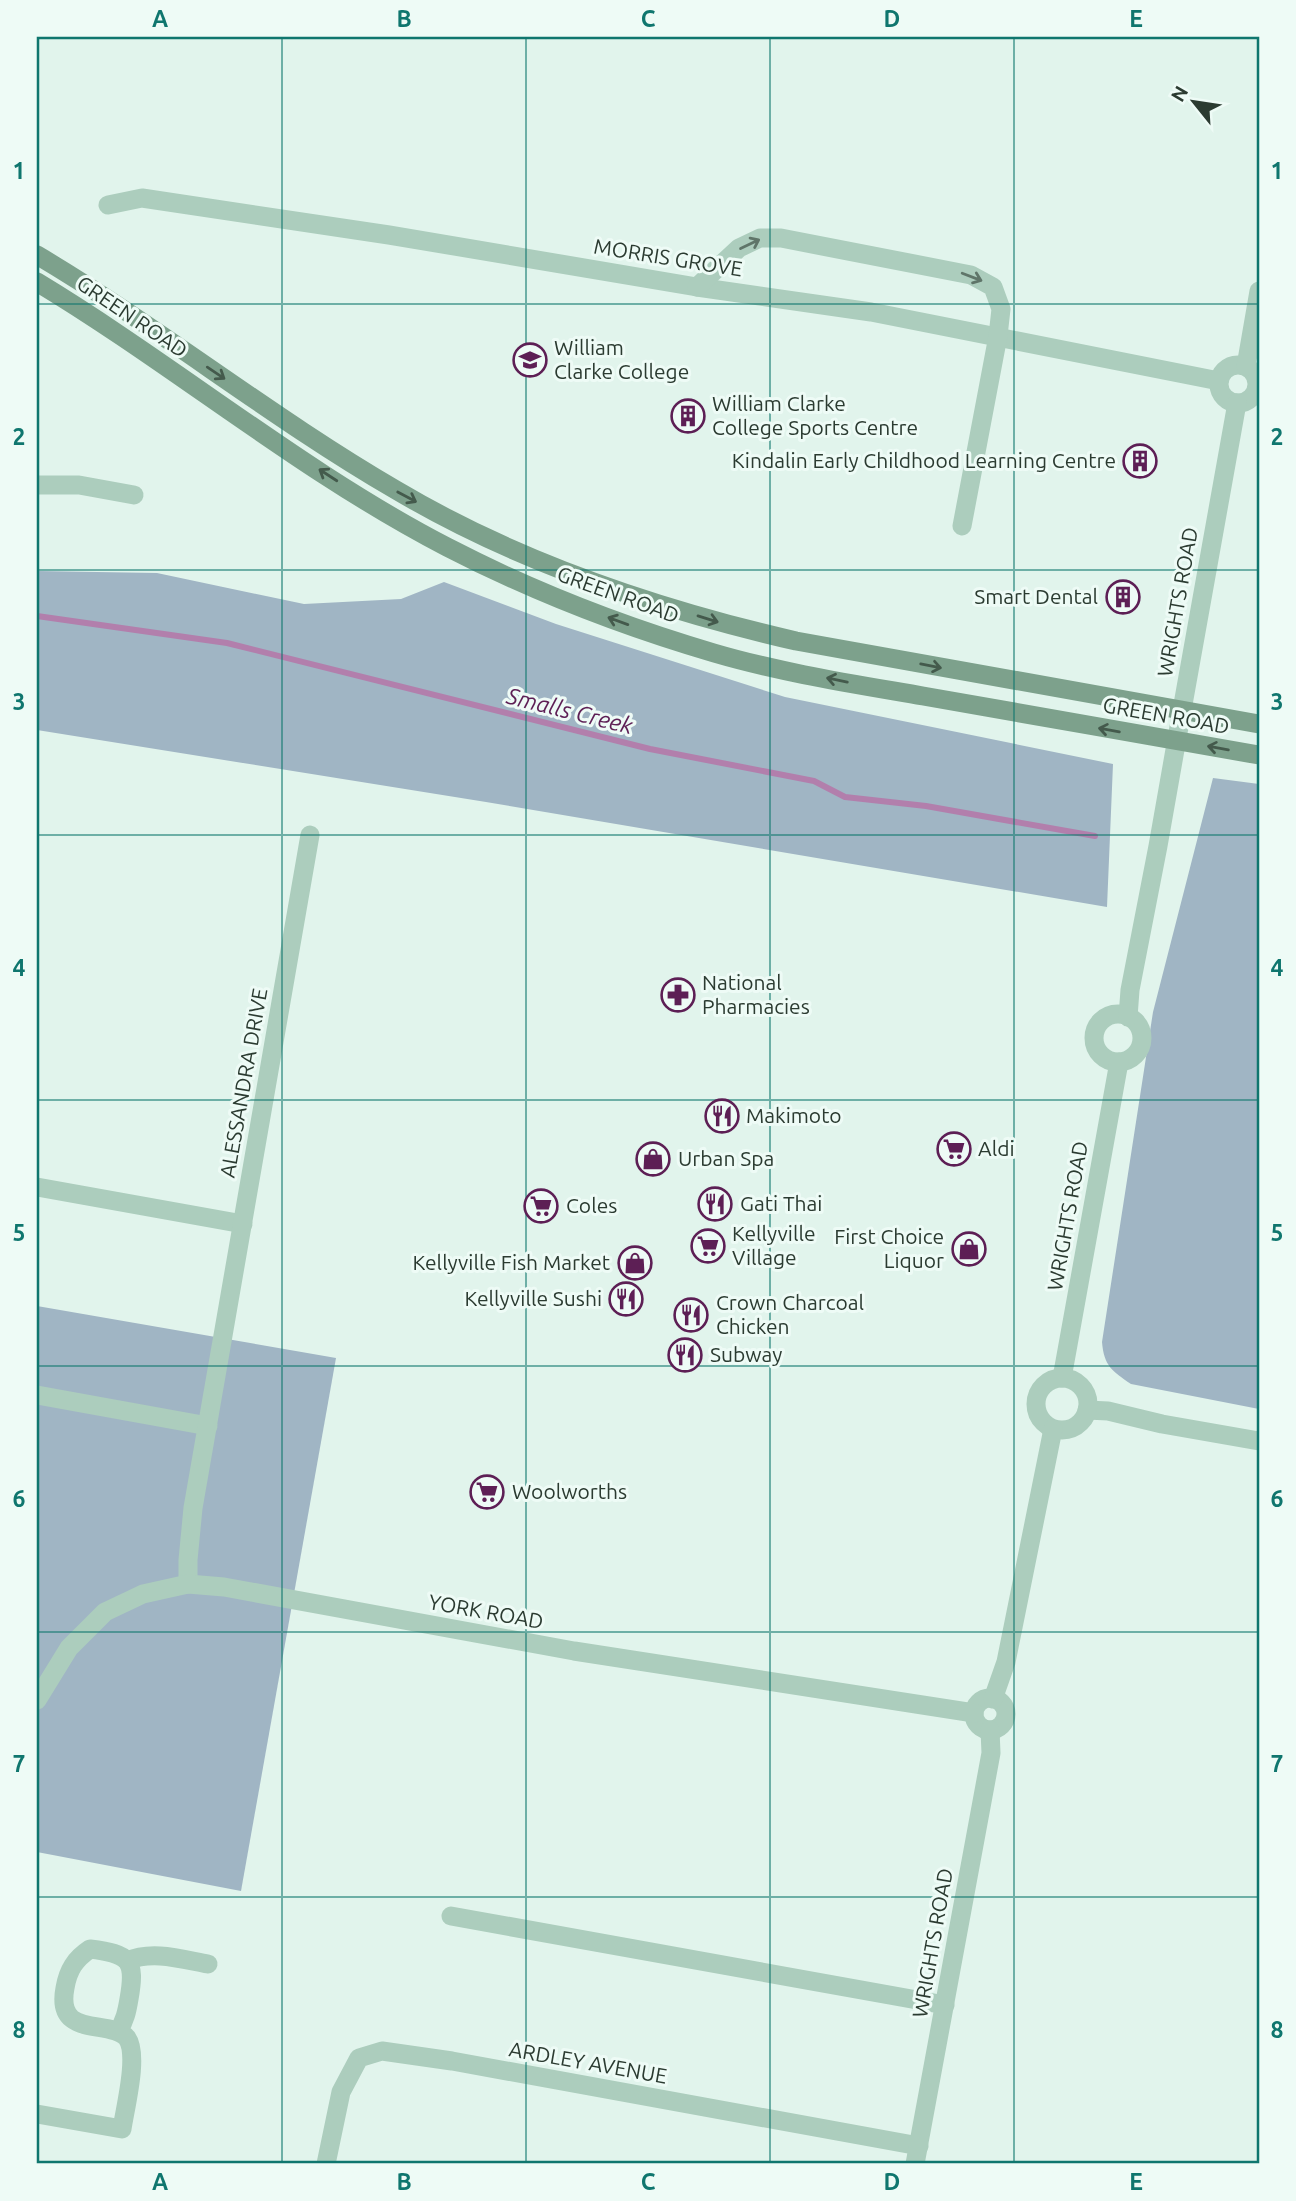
<svg xmlns="http://www.w3.org/2000/svg" width="1296" height="2201" font-family="Ubuntu,sans-serif">
<rect width="100%" height="100%" fill="#e1f4ec"/>
<g fill="#a0b5c4">
<path d="M 37,571 L 157,573 L 304,604 L 401,599 L 444,582 L 556,624 L 785,697 L 1113,764 L 1107,907 L 486,802 L 37,730 Z"/>
<path d="M 1213,778 L 1259,784 L 1259,1409 L 1131,1384 C 1112,1371 1104,1366 1102,1342 L 1153,1012 Z"/>
<path d="M 37,1306 L 336,1358 L 241,1891 L 37,1852 Z"/>
</g>
<g fill="none" stroke-linecap="round" stroke-linejoin="round">
<path stroke="#b27fac" stroke-width="6" d="M 37,616 L 227,643 L 650,749 L 814,781 L 845,797 L 926,806 L 1095,836"/>
<g stroke="#accdbd" stroke-width="19">
<path d="M 108,205 L 142,198 L 389,235 L 697,287 L 871,312 L 1219,381"/>
<path d="M 697,287 L 739,248 L 760,238 L 781,238 L 971,275 L 993,287 L 1001,309 L 998,336 L 962,526"/>
<circle cx="1238" cy="384" r="19"/>
<path d="M 1246,366 L 1259,291"/>
<path d="M 37,485 L 79,485 L 134,495"/>
<path d="M 1182,710 L 1237,403"/>
<path d="M 37,1187 L 243,1224"/>
<path d="M 37,1395 L 208,1426"/>
<path d="M 1087,1410 L 1108,1411 L 1162,1424 L 1259,1441"/>
<path d="M 188,1584 L 188,1560 L 193,1508 L 310,835"/>
<path d="M 451,1916 L 945,2005"/>
<path d="M 127,1961 C 152,1950 181,1959 208,1964"/>
<path d="M 37,2114 L 122,2129 C 125,2108 139,2055 127,2038 C 111,2018 55,2040 65,1988 C 68,1970 75,1959 90,1949 C 130,1954 136,1960 129,1999 C 127,2011 125,2021 118,2031"/>
<path d="M 326,2164 L 341,2092 L 359,2058 L 382,2051 L 452,2061 L 919,2146"/>
</g>
<g stroke="#accdbd" stroke-width="19">
<circle cx="1118" cy="1038" r="24"/>
<path d="M 1128,1017 L 1130,990 L 1158,846 L 1182,710"/>
<path d="M 1062,1378 L 1119,1062"/>
<circle cx="1062" cy="1404" r="26"/>
<circle cx="990" cy="1714" r="16"/>
<path d="M 993,1699 L 1006,1662 L 1053,1429"/>
<path d="M 37,1700 L 69,1648 L 105,1612 L 143,1594 L 188,1584 L 224,1587 L 574,1651 L 974,1713"/>
<path d="M 915,2164 L 991,1753 L 990,1730"/>
</g>
<g stroke="#7da18c" stroke-width="19">
<path d="M 37,255 C 160,328 272,418 396,490 C 519,563 657,609 796,641 L 1259,724"/>
<path d="M 37,282 C 176,366 302,472 447,547 C 532,591 622,626 714,653 C 782,673 854,684 923,696 C 1035,716 1147,735 1259,755"/>
</g>
</g>
<defs><path id="oneway-shaft" d="M-6 0H5M1.5-3L5.5 0L1.5 3" fill="none" stroke-width="1.6" stroke-linecap="round" stroke-linejoin="round" transform="scale(1.75)"/></defs>
<g stroke="#5f7569">
<use href="#oneway-shaft" transform="translate(750 244) rotate(-26)"/>
<use href="#oneway-shaft" transform="translate(972 277) rotate(21)"/>
</g>
<g stroke="#445a4c">
<use href="#oneway-shaft" transform="translate(216 373) rotate(34)"/>
<use href="#oneway-shaft" transform="translate(328 475) rotate(-147)"/>
<use href="#oneway-shaft" transform="translate(407 497) rotate(28)"/>
<use href="#oneway-shaft" transform="translate(708 619) rotate(17)"/>
<use href="#oneway-shaft" transform="translate(618 621) rotate(-160)"/>
<use href="#oneway-shaft" transform="translate(931 666) rotate(11)"/>
<use href="#oneway-shaft" transform="translate(837 680) rotate(-168)"/>
<use href="#oneway-shaft" transform="translate(1109 730) rotate(-170)"/>
<use href="#oneway-shaft" transform="translate(1218 748) rotate(-170)"/>
</g>
<path fill="none" stroke="#0f766e" stroke-width="2" stroke-opacity="0.55" d="M 282,37 L 282,2164M 526,37 L 526,2164M 770,37 L 770,2164M 1014,37 L 1014,2164M 37,304 L 1259,304M 37,570 L 1259,570M 37,835 L 1259,835M 37,1100 L 1259,1100M 37,1366 L 1259,1366M 37,1632 L 1259,1632M 37,1897 L 1259,1897"/>
<defs>
<symbol id="school-ring" viewBox="-11 -11 22 22"><circle r="9.5" fill="#eefbf6" stroke="#5d1f55" stroke-width="1.5"/><path d="M0-5L7-2L0 1L-7-2ZM-4 1L0 2.5L4 1V4Q0 6-4 4Z" fill="#5d1f55"/></symbol>
<symbol id="building-ring" viewBox="-11 -11 22 22"><circle r="9.5" fill="#eefbf6" stroke="#5d1f55" stroke-width="1.5"/><path d="M-4-6H4V6H1V3H-1V6H-4ZM-2.5-4.3h1.7v1.8h-1.7ZM.8-4.3h1.7v1.8H.8ZM-2.5-1h1.7V.8h-1.7ZM.8-1h1.7V.8H.8Z" fill="#5d1f55"/></symbol>
<symbol id="pharmacy-ring" viewBox="-11 -11 22 22"><circle r="9.5" fill="#eefbf6" stroke="#5d1f55" stroke-width="1.5"/><path d="M-2-6h4v4h4v4h-4v4h-4v-4h-4v-4h4Z" fill="#5d1f55"/></symbol>
<symbol id="restaurant-ring" viewBox="-11 -11 22 22"><circle r="9.5" fill="#eefbf6" stroke="#5d1f55" stroke-width="1.5"/><path d="M-5-6h1v4h1v-4h1v4h1v-4h1v5L-1.5 .5V6h-2V.5L-5-1ZM5-6V6H3V1.5H1.5Q1.5-4 5-6Z" fill="#5d1f55"/></symbol>
<symbol id="supermarket-ring" viewBox="-11 -11 22 22"><circle r="9.5" fill="#eefbf6" stroke="#5d1f55" stroke-width="1.5"/><path d="M-6-5.5h2.5l.6 2H6L4.5 2H-2.5L-4.4-4H-6ZM-1.5 3.2a1.3 1.3 0 1 0 .1 0ZM3 3.2a1.3 1.3 0 1 0 .1 0Z" fill="#5d1f55"/></symbol>
<symbol id="shop-ring" viewBox="-11 -11 22 22"><circle r="9.5" fill="#eefbf6" stroke="#5d1f55" stroke-width="1.5"/><path d="M-5-2.5h2.3a2.7 3.5 0 0 1 5.4 0H5L5.5 6h-11ZM-1.5-2.5h3a1.5 2.3 0 0 0-3 0Z" fill="#5d1f55"/></symbol>
</defs>
<g fill-rule="evenodd">
<use href="#school-ring" x="511" y="341" width="38" height="38"/>
<use href="#building-ring" x="669" y="397" width="38" height="38"/>
<use href="#building-ring" x="1121" y="442" width="38" height="38"/>
<use href="#building-ring" x="1104" y="578" width="38" height="38"/>
<use href="#pharmacy-ring" x="659" y="976" width="38" height="38"/>
<use href="#restaurant-ring" x="703" y="1097" width="38" height="38"/>
<use href="#supermarket-ring" x="935" y="1130" width="38" height="38"/>
<use href="#shop-ring" x="634" y="1140" width="38" height="38"/>
<use href="#restaurant-ring" x="696" y="1185" width="38" height="38"/>
<use href="#supermarket-ring" x="522" y="1187" width="38" height="38"/>
<use href="#supermarket-ring" x="689" y="1227" width="38" height="38"/>
<use href="#shop-ring" x="950" y="1230" width="38" height="38"/>
<use href="#shop-ring" x="616" y="1244" width="38" height="38"/>
<use href="#restaurant-ring" x="607" y="1280" width="38" height="38"/>
<use href="#restaurant-ring" x="672" y="1296" width="38" height="38"/>
<use href="#restaurant-ring" x="666" y="1336" width="38" height="38"/>
<use href="#supermarket-ring" x="468" y="1473" width="38" height="38"/>
</g>
<g text-anchor="middle" stroke-width="6" stroke-linejoin="round" paint-order="stroke">
<g font-size="21" fill="#2b3b31" stroke="#eefbf6">
<text transform="translate(668 258) rotate(9)" y="7">MORRIS GROVE</text>
<text transform="translate(132 317) rotate(34)" y="7">GREEN ROAD</text>
<text transform="translate(618 595) rotate(20)" y="7">GREEN ROAD</text>
<text transform="translate(1178 602) rotate(-80)" y="7">WRIGHTS ROAD</text>
<text transform="translate(1166 716) rotate(10)" y="7">GREEN ROAD</text>
<text transform="translate(244 1083) rotate(-80)" y="7">ALESSANDRA DRIVE</text>
<text transform="translate(1068 1216) rotate(-80)" y="7">WRIGHTS ROAD</text>
<text transform="translate(486 1612) rotate(10)" y="7">YORK ROAD</text>
<text transform="translate(933 1943) rotate(-80)" y="7">WRIGHTS ROAD</text>
<text transform="translate(588 2063) rotate(10)" y="7">ARDLEY AVENUE</text>
</g>
<g font-size="21" fill="#2b3b31" stroke="#eefbf6" text-anchor="start">
<text x="554" y="355">William<tspan x="554" dy="24">Clarke College</tspan></text>
<text x="712" y="411">William Clarke<tspan x="712" dy="24">College Sports Centre</tspan></text>
<text x="1116" y="468" text-anchor="end">Kindalin Early Childhood Learning Centre</text>
<text x="1098" y="604" text-anchor="end">Smart Dental</text>
<text x="702" y="990">National<tspan x="702" dy="24">Pharmacies</tspan></text>
<text x="746" y="1123">Makimoto</text>
<text x="978" y="1156">Aldi</text>
<text x="678" y="1166">Urban Spa</text>
<text x="740" y="1211">Gati Thai</text>
<text x="566" y="1213">Coles</text>
<text x="732" y="1241">Kellyville<tspan x="732" dy="24">Village</tspan></text>
<text x="944" y="1244" text-anchor="end">First Choice<tspan x="944" dy="24">Liquor</tspan></text>
<text x="610" y="1270" text-anchor="end">Kellyville Fish Market</text>
<text x="602" y="1306" text-anchor="end">Kellyville Sushi</text>
<text x="716" y="1310">Crown Charcoal<tspan x="716" dy="24">Chicken</tspan></text>
<text x="710" y="1362">Subway</text>
<text x="512" y="1499">Woolworths</text>
</g>
<g font-size="23" font-style="italic" fill="#5d1f55" stroke="#eefbf6">
<text transform="translate(570 711) rotate(14)" y="8">Smalls Creek</text>
</g>
</g>
<rect width="1296" height="2201" fill="none" stroke="#eefbf6" stroke-width="77"/>
<g transform="translate(1194 102) rotate(300)" stroke="#eefbf6" stroke-width="5" paint-order="stroke">
<path d="M0-5L12 26L0 18L-12 26Z" fill="#2b3b31"/>
<text y="-10" font-size="19" font-weight="bold" text-anchor="middle" fill="#2b3b31">N</text>
</g>
<rect x="38" y="38" width="1220" height="2124" fill="none" stroke="#0f766e" stroke-width="2.5"/>
<g font-size="23" text-anchor="middle" font-weight="bold" fill="#0f766e">
<text x="160" y="27">A</text>
<text x="404" y="27">B</text>
<text x="648" y="27">C</text>
<text x="892" y="27">D</text>
<text x="1136" y="27">E</text>
<text x="19" y="179">1</text>
<text x="1277" y="179">1</text>
<text x="19" y="445">2</text>
<text x="1277" y="445">2</text>
<text x="19" y="710">3</text>
<text x="1277" y="710">3</text>
<text x="19" y="976">4</text>
<text x="1277" y="976">4</text>
<text x="19" y="1241">5</text>
<text x="1277" y="1241">5</text>
<text x="19" y="1507">6</text>
<text x="1277" y="1507">6</text>
<text x="19" y="1772">7</text>
<text x="1277" y="1772">7</text>
<text x="19" y="2038">8</text>
<text x="1277" y="2038">8</text>
<text x="160" y="2190">A</text>
<text x="404" y="2190">B</text>
<text x="648" y="2190">C</text>
<text x="892" y="2190">D</text>
<text x="1136" y="2190">E</text>
</g>
</svg>
